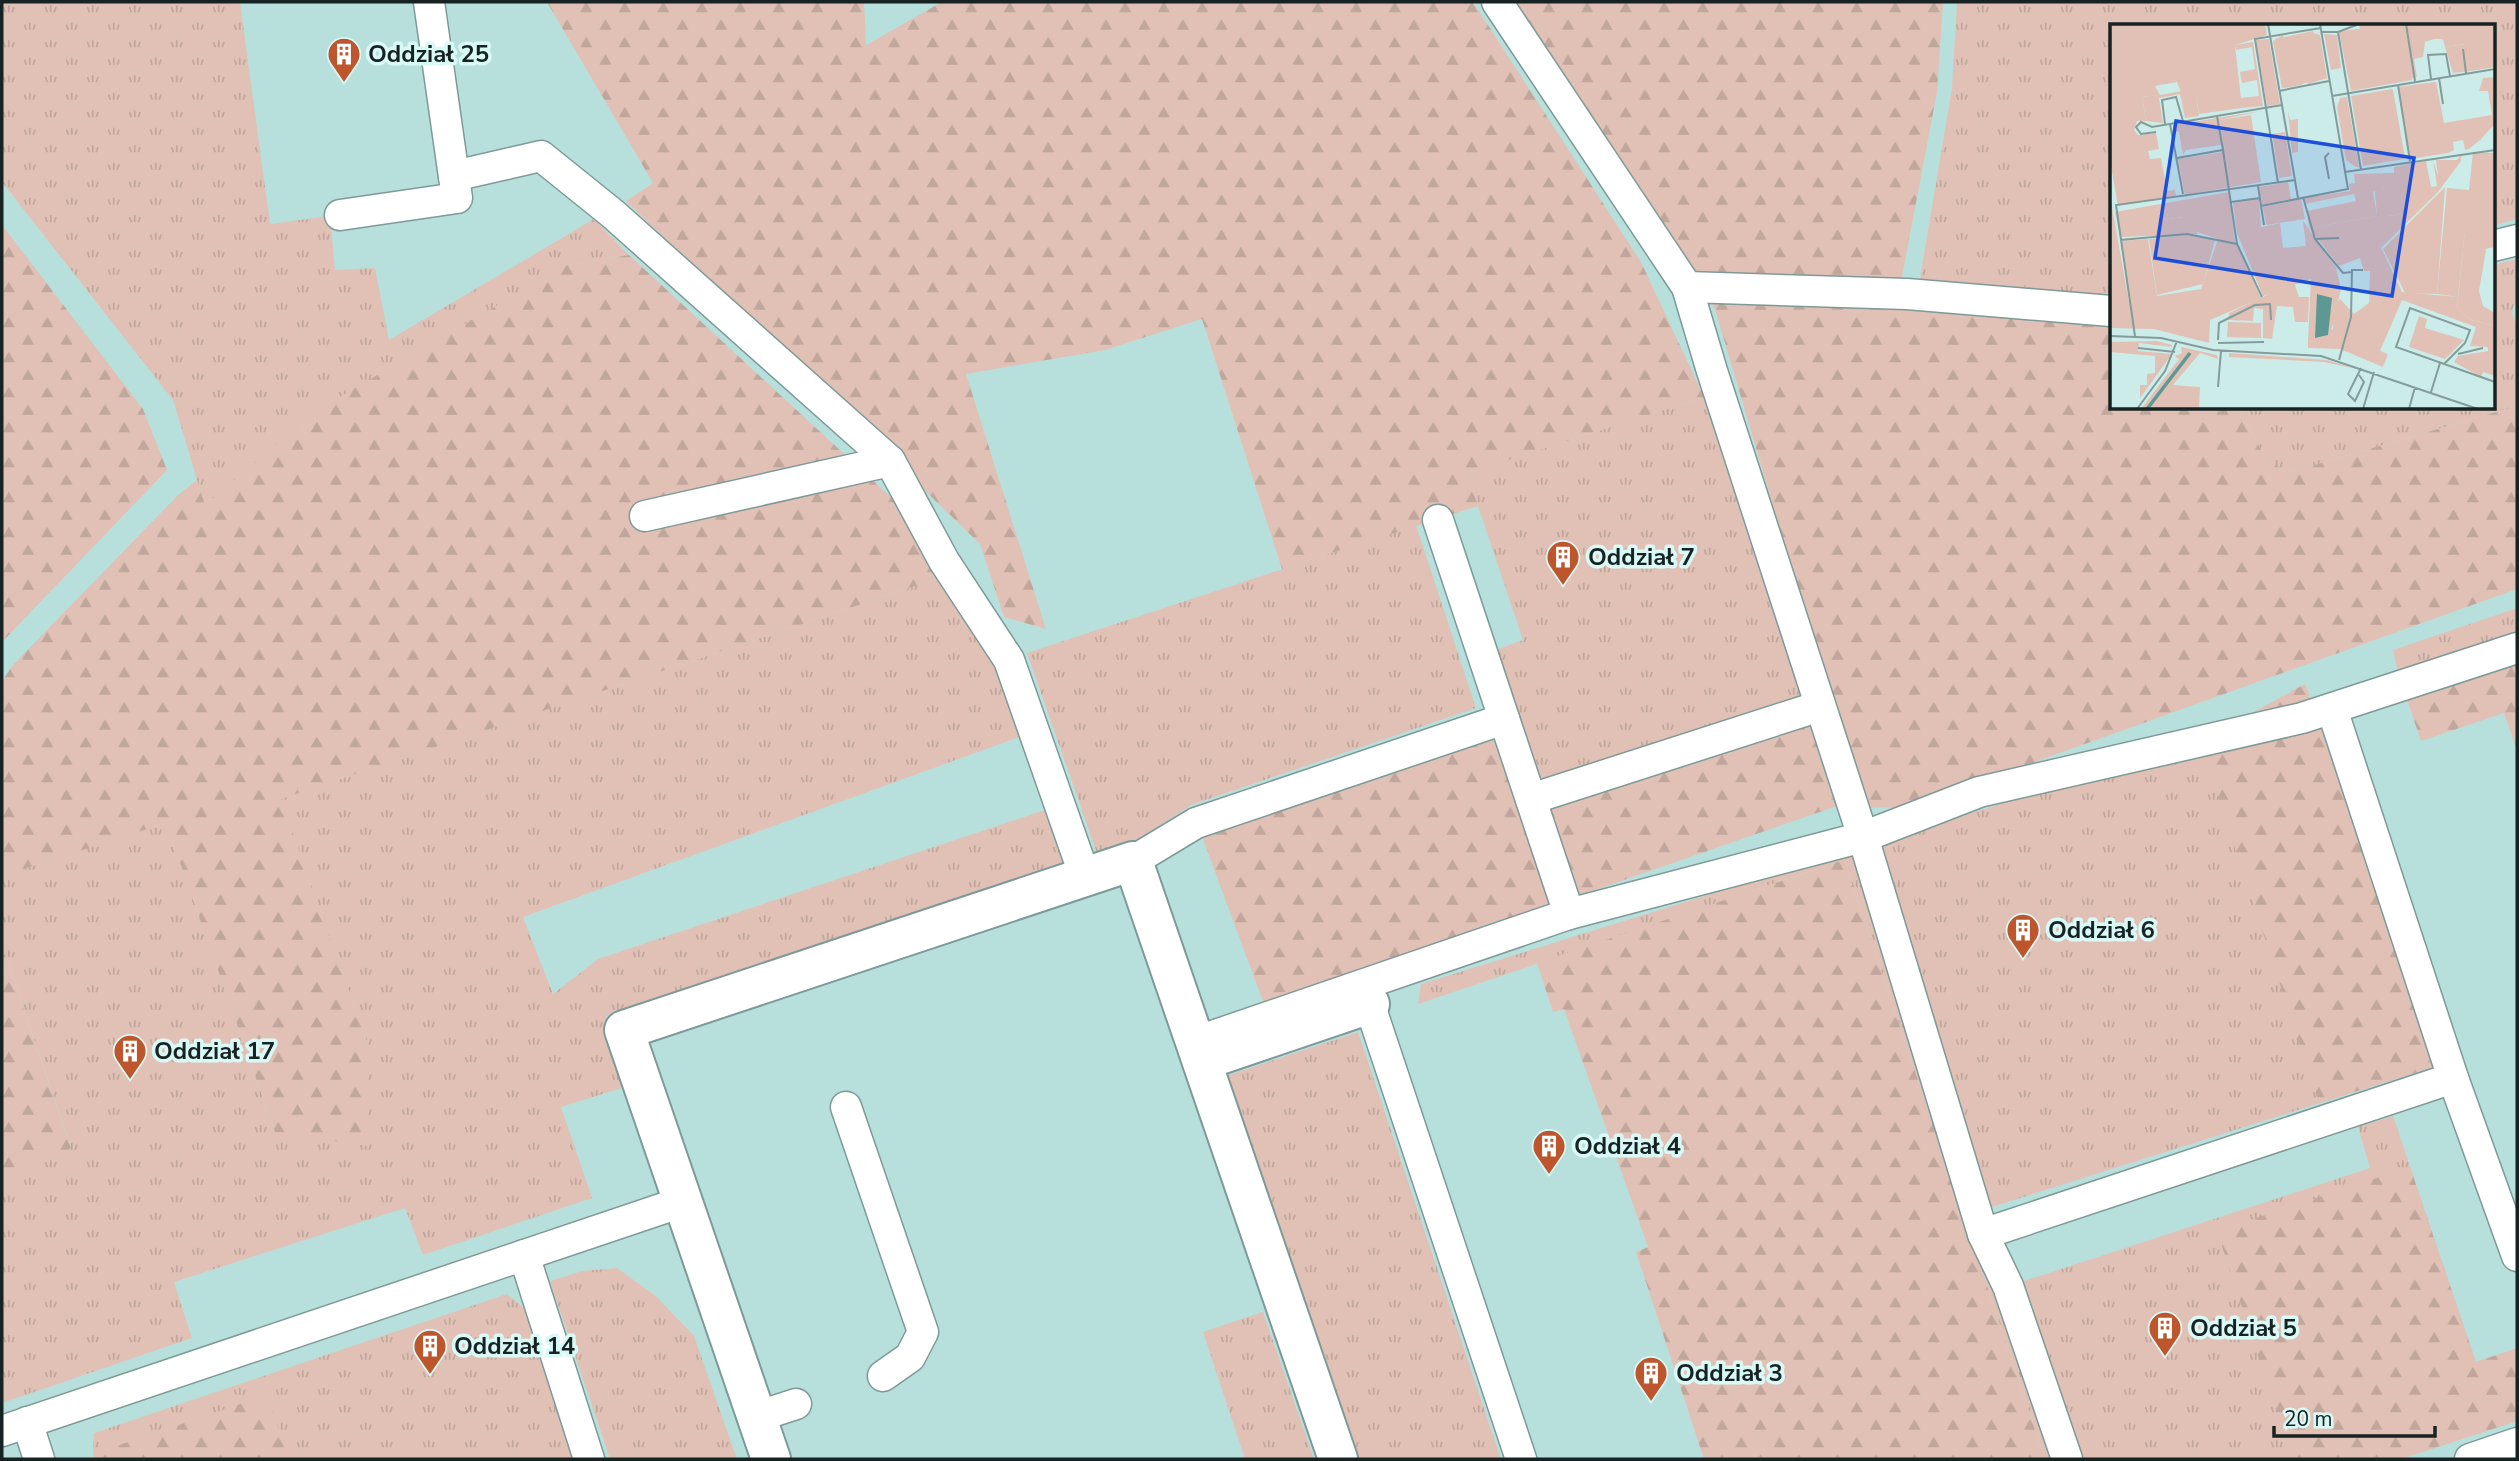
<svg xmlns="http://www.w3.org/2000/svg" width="2519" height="1461" font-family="'Nunito Sans',sans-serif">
<defs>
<pattern id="grass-tufts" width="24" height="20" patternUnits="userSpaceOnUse" patternTransform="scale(1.75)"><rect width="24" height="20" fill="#e1c1b5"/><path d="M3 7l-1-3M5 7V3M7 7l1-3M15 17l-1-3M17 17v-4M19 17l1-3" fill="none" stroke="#c0a69b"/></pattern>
<pattern id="forest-firs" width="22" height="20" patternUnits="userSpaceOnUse" patternTransform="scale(1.75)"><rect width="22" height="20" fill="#e1c1b5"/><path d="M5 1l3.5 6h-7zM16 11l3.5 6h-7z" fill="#c0a69b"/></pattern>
</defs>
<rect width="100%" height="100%" fill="#ccecea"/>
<path fill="#b7e0dd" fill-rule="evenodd" d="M 188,2 L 2517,2 L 2517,1459 L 2,1459 L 2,42 ZM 2111,26 L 2493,26 L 2493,408 L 2111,408 Z"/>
<g fill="url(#grass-tufts)">
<path d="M 2,2 L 240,2 L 270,224 L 330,216 L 335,270 L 375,268 L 389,340 L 594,219 L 629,255 L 567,265 L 205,506 L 173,400 L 2,182 Z"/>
<path d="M 1957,2 L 2517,2 L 2517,219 L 2493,226 L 2493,26 L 2111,26 L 2111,299 L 1919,284 L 1952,88 Z"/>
<path d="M 2517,259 L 2517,299 L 2512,311 L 2517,329 L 2517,406 L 2287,473 L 2265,457 L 2238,408 L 2493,408 L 2493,265 Z"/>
<path d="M 1704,397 L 1803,702 L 1537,788 L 1493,651 L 1523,640 L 1467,473 Z"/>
<path d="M 1416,525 L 1476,708 L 1191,805 L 1131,844 L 1098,856 L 1027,653 Z"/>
<path d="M 966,569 L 1022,736 L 523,917 L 553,994 L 598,959 L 1048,809 L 1069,864 L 606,1016 L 631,1085 L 561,1107 L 592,1198 L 423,1255 L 405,1208 L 174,1282 L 192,1338 L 2,1403 L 2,1172 L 71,1147 L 2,946 L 2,876 L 166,822 L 275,1132 L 368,1045 L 280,799 Z"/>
<path d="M 2517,608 L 2517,636 L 2399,676 L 2393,650 Z"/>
<path d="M 2305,684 L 2440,1065 L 1976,1212 L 2009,1286 L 2370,1168 L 2358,1127 L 2393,1116 L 2476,1362 L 2517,1348 L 2517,1421 L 2401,1459 L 2045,1459 L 1844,860 L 1418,1004 L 1421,984 L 2200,742 Z"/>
<path d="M 1358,1032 L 1501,1459 L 1355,1459 L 1226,1076 Z"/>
<path d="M 617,1268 L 657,1297 L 694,1336 L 737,1459 L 610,1459 L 550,1281 L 582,1271 Z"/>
<path d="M 507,1294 L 524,1308 L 575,1459 L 95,1459 L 93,1454 L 94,1433 Z"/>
<path d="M 1263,1312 L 1314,1459 L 1245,1459 L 1203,1332 Z"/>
</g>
<g fill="url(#forest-firs)">
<path d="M 547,2 L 864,2 L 866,45 L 942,2 L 1473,2 L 1641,262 L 1704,397 L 1468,473 L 1478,506 L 1282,569 L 1202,319 L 1105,350 L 966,374 L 1046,629 L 1004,617 L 980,544 L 626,201 L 653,183 Z"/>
<path d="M 1512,2 L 1943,2 L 1937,92 L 1897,303 L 2111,323 L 2111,408 L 2238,408 L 2265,457 L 2287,473 L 2517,406 L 2517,589 L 1909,807 L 1862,808 L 1715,309 Z"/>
<path d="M 2,225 L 143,409 L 167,470 L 2,642 Z"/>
<path d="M 629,255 L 883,490 L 962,557 L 966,569 L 281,799 L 368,1045 L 368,1146 L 275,1132 L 166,823 L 2,876 L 2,681 L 13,665 L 179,494 L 197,480 L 205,505 L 319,409 L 567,265 Z"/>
<path d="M 2517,636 L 2517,750 L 2504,713 L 2421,741 L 2399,676 Z"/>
<path d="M 2305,684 L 2440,1065 L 2319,1103 L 2200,742 Z"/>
<path d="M 1809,720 L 1837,806 L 1578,896 L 1545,804 Z"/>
<path d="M 1491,733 L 1556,907 L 1264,1004 L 1201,834 Z"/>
<path d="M 1844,860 L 2045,1459 L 1704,1459 L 1636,1252 L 1648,1247 L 1564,1009 L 1553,1012 L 1537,963 Z"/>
<path d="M 2,946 L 71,1148 L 2,1172 Z"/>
<path d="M 2410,1167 L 2476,1362 L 2517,1348 L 2517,1421 L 2401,1459 L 2292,1459 L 2217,1231 Z"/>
<path d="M 267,1395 L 289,1459 L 95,1459 L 93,1454 Z"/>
</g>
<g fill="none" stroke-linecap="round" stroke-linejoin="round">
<defs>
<g id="service">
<path d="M 1497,2 L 1687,287 L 1712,371 L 1863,837 L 1983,1234 L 2453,1078"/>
<path d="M 454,176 L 541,156 L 613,214 L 890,461 L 944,561 L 1009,660 L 1085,877"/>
<path d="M 340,215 L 457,198 L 429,2"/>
<path d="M 2493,246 L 2517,240"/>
<path d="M 1687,287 L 1907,294 L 2111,311"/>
<path d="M 645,516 L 890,461"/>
<path d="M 1438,520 L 1569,914"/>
<path d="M 2332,709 L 2453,1078 L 2517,1256"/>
<path d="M 1531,799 L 1820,706"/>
<path d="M 1133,861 L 1196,823 L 1504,719"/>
<path d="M 1363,985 L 1521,1459"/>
<path d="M 1195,1042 L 1569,914 L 1863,837 L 1979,792 L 2302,718 L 2517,648"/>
<path d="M 846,1107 L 923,1332 L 910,1357 L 883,1376"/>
<path d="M 1983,1234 L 2008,1286 L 2067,1459"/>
<path d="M 524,1255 L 589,1459"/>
<path d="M 756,1417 L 796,1404"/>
<path d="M 27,1422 L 39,1459"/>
<path d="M 2,1431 L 682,1202"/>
<path d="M 2470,1459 L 2517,1443"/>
</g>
<g id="minor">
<path d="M 1202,1061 L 1370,1004"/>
<path d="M 771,1459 L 624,1030 L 1133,861 L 1338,1459"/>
</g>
</defs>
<use href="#service" stroke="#7d9a98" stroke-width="33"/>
<use href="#minor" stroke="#7d9a98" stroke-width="42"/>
<use href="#service" stroke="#fff" stroke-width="30"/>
<use href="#minor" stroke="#fff" stroke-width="38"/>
</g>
<defs>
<symbol id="building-pin" viewBox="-11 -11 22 30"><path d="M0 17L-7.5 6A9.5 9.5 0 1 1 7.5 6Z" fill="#bd562c" stroke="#d9f9f7"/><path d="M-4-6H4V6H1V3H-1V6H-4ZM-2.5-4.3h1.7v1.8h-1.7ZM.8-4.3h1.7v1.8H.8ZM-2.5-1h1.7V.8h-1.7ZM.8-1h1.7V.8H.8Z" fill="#fff"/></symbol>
</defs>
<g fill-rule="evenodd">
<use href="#building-pin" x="325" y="35" width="38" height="52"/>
<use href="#building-pin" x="1544" y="538" width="38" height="52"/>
<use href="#building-pin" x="2004" y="911" width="38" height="52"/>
<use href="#building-pin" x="111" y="1032" width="38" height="52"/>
<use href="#building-pin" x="1530" y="1127" width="38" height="52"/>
<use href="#building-pin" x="2146" y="1309" width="38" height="52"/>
<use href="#building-pin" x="411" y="1327" width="38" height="52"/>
<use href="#building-pin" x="1632" y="1354" width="38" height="52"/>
</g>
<g text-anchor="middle" stroke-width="7" stroke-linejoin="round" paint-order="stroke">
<g font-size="24" font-weight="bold" fill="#172322" stroke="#d9f9f7" text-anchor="start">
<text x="368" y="62">Oddział 25</text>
<text x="1588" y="565">Oddział 7</text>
<text x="2048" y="938">Oddział 6</text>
<text x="154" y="1059">Oddział 17</text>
<text x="1574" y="1154">Oddział 4</text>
<text x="2190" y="1336">Oddział 5</text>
<text x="454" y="1354">Oddział 14</text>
<text x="1676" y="1381">Oddział 3</text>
</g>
</g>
<g transform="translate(2110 24)">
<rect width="385" height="385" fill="#ccecea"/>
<path d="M 294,0 L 302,56 L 241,67 L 229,7 ZM 203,7 L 217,54 L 174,64 L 165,15 ZM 214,10 L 227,11 L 231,44 L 221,46 ZM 159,15 L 170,80 L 157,82 L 146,16 ZM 143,18 L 153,82 L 132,84 L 130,74 L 149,72 L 147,56 L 132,59 L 130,48 L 145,45 L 142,23 L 126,26 L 125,21 ZM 356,20 L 360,47 L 343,49 L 335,23 ZM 385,53 L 385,100 L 370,116 L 359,125 L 355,126 L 353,116 L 343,118 L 344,126 L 338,129 L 300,135 L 288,63 L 326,58 L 334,99 L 382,91 L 378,67 L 369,67 L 373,54 ZM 45,62 L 50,71 L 72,67 L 86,72 L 89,92 L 75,94 L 70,70 L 49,74 L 53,99 L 36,97 L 32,73 L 46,71 ZM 282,65 L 294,135 L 253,142 L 241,72 ZM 237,73 L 249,143 L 246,143 L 236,136 L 227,83 L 230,74 ZM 151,87 L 110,96 L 121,163 L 86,169 L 68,135 L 113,128 L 111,121 L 76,126 L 73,131 L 69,107 L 64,108 L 63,101 ZM 178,87 L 180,96 L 188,95 L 188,128 L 182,129 ZM 175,108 L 182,152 L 169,154 L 162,110 ZM 351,131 L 351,137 L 328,168 L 318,167 L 317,159 L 297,189 L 278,192 L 273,161 L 263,168 L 267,192 L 199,204 L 197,187 L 246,177 L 244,170 L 195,180 L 194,174 L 240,167 L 239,160 L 245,159 L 244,150 L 284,149 L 284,143 L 316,137 L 321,163 L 327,162 L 323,136 L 328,152 L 326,136 L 347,136 ZM 149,175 L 151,205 L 127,209 L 123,179 ZM 191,175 L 195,195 L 156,201 L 153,183 ZM 74,193 L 88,210 L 10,213 L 50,196 ZM 77,211 L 105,216 L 93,260 L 47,271 L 39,215 ZM 270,221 L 292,268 L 348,273 L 347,285 L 361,296 L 385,302 L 385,352 L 373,348 L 371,353 L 344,338 L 348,332 L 378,327 L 378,323 L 360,322 L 366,303 L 292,276 L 270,327 L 278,330 L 273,343 L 230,325 L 198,324 L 198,317 L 208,318 L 223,305 L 223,284 L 230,275 L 244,290 L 259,279 L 260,247 L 254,247 L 250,234 L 229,242 L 226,238 ZM 184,258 L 189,273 L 199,273 L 198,298 L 185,298 L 183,283 L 167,282 L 162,315 L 153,314 L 153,285 L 144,284 L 143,297 L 118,296 L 119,289 ZM 309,292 L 317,295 L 315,304 L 354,316 L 335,335 L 299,323 ZM 47,317 L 62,321 L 62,323 L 29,319 L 28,327 L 62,330 L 30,374 L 30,361 L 37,361 L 37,350 L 45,349 L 45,332 L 0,328 L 0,318 ZM 71,323 L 107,331 L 108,335 L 90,329 L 63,361 L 90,363 L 89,385 L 31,385 L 69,335 L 65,332 L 72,329 ZM 119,329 L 217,336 L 242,344 L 214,338 L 119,333 Z" fill="#e1c1b5"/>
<path d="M 0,0 L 155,0 L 157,11 L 125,21 L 132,84 L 89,90 L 86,72 L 73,74 L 67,58 L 45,62 L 47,71 L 32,73 L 36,97 L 27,97 L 24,106 L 28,111 L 46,109 L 49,125 L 38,127 L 40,135 L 51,134 L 57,167 L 65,166 L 66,172 L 8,182 L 0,136 ZM 249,0 L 385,0 L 385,43 L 360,47 L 355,20 L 335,23 L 333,15 L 324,15 L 315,18 L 313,33 L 304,35 L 307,53 L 263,62 L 258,36 L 245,37 L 244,29 L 254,27 ZM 200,8 L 210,11 L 217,54 L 198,60 L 194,41 L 202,25 ZM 173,11 L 176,29 L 187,39 L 192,61 L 172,64 L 163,17 ZM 326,58 L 338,127 L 318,131 L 312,96 L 297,104 L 295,91 L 310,88 L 305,61 ZM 283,66 L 295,134 L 277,136 L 276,129 L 268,130 L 265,112 L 273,110 L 272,102 L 250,106 L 249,100 L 261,97 L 257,71 ZM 141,91 L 151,158 L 121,163 L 110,96 ZM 87,97 L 91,123 L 72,126 L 69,107 L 64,108 L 63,101 ZM 80,133 L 86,169 L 75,173 L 68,135 ZM 178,158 L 181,175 L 152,181 L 149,163 ZM 264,158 L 273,161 L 279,192 L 297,189 L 292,163 L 317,158 L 319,167 L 328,168 L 272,223 L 226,238 L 199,204 L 267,192 ZM 335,163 L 327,270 L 295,269 L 273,225 ZM 119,168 L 125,217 L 151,274 L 100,296 L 99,319 L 44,305 L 0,304 L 0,172 L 23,301 L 11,217 L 38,215 L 47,272 L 91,265 L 108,215 L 81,206 L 73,193 L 50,196 L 46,208 L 10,213 L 5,188 ZM 193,197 L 226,243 L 231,265 L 220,312 L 208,318 L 198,317 L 201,255 L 153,272 L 127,209 L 170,199 L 173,224 L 196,222 ZM 355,206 L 376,226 L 369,267 L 373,282 L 385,289 L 385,302 L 361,296 L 347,285 Z" fill="#e1c1b5"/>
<path d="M 363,128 L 385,129 L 385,223 L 374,225 L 355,207 L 348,273 L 327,270 L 337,164 L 359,166 Z" fill="#e1c1b5"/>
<path d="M 118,298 L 151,299 L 151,314 L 117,313 Z" fill="#e1c1b5"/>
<path d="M 207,270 L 222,274 L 218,311 L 205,314 Z" fill="#5d9895"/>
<path fill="none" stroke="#5d9895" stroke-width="3.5" d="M 37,385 L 80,329"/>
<path fill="none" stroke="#849c9a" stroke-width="2" d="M 158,0 L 188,174M 296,0 L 305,57M 211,8 L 228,8 L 249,0M 228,8 L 251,146M 353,25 L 356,49M 329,54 L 333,80M 321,55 L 318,31 L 336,30 L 340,52M 288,61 L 300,137M 169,67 L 219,57M 222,72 L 385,45M 107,92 L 113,126M 55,100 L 52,76 L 66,73 L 73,97M 60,100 L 73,170M 46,108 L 31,110 L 26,103 L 31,98 L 42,103 L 172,81M 67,134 L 113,126 L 127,220 L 152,273M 235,148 L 385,126M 219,155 L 215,133 L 219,129M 168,159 L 145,15 L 211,4M 148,162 L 154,201M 193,173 L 205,215 L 233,249 L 242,248M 121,178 L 150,174M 151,182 L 238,165 L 210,0M 205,215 L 229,214M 10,216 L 77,210 L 127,220M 0,312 L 51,314 L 103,326 L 211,332 L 368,385M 25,312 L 6,181 L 185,156M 108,316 L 109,299 L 145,281 L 160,280 L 161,296M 108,319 L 154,318M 28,324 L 65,328M 348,330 L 373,324M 229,336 L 241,293 L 242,246 L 253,246M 334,340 L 355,319 L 360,306 L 300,284 L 286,323 L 385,358M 249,351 L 254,358 L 245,377 L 238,370 L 251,344M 108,363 L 111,327M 321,368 L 330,339M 27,385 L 55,347 L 67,317M 253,385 L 264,348M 299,385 L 305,363"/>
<path fill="#1d4ed8" fill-opacity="0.15" stroke="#1d4ed8" stroke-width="3.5" d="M 66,97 L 304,134 L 282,272 L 45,234 Z"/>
<rect width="385" height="385" fill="none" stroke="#172322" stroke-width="3.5"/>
</g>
<rect width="2519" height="1461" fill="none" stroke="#172322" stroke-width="7"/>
<path d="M2274 1426v10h161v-10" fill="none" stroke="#172322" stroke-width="3.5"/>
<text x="2284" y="1426" font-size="21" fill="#172322" stroke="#d9f9f7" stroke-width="5" paint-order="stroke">20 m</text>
</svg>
